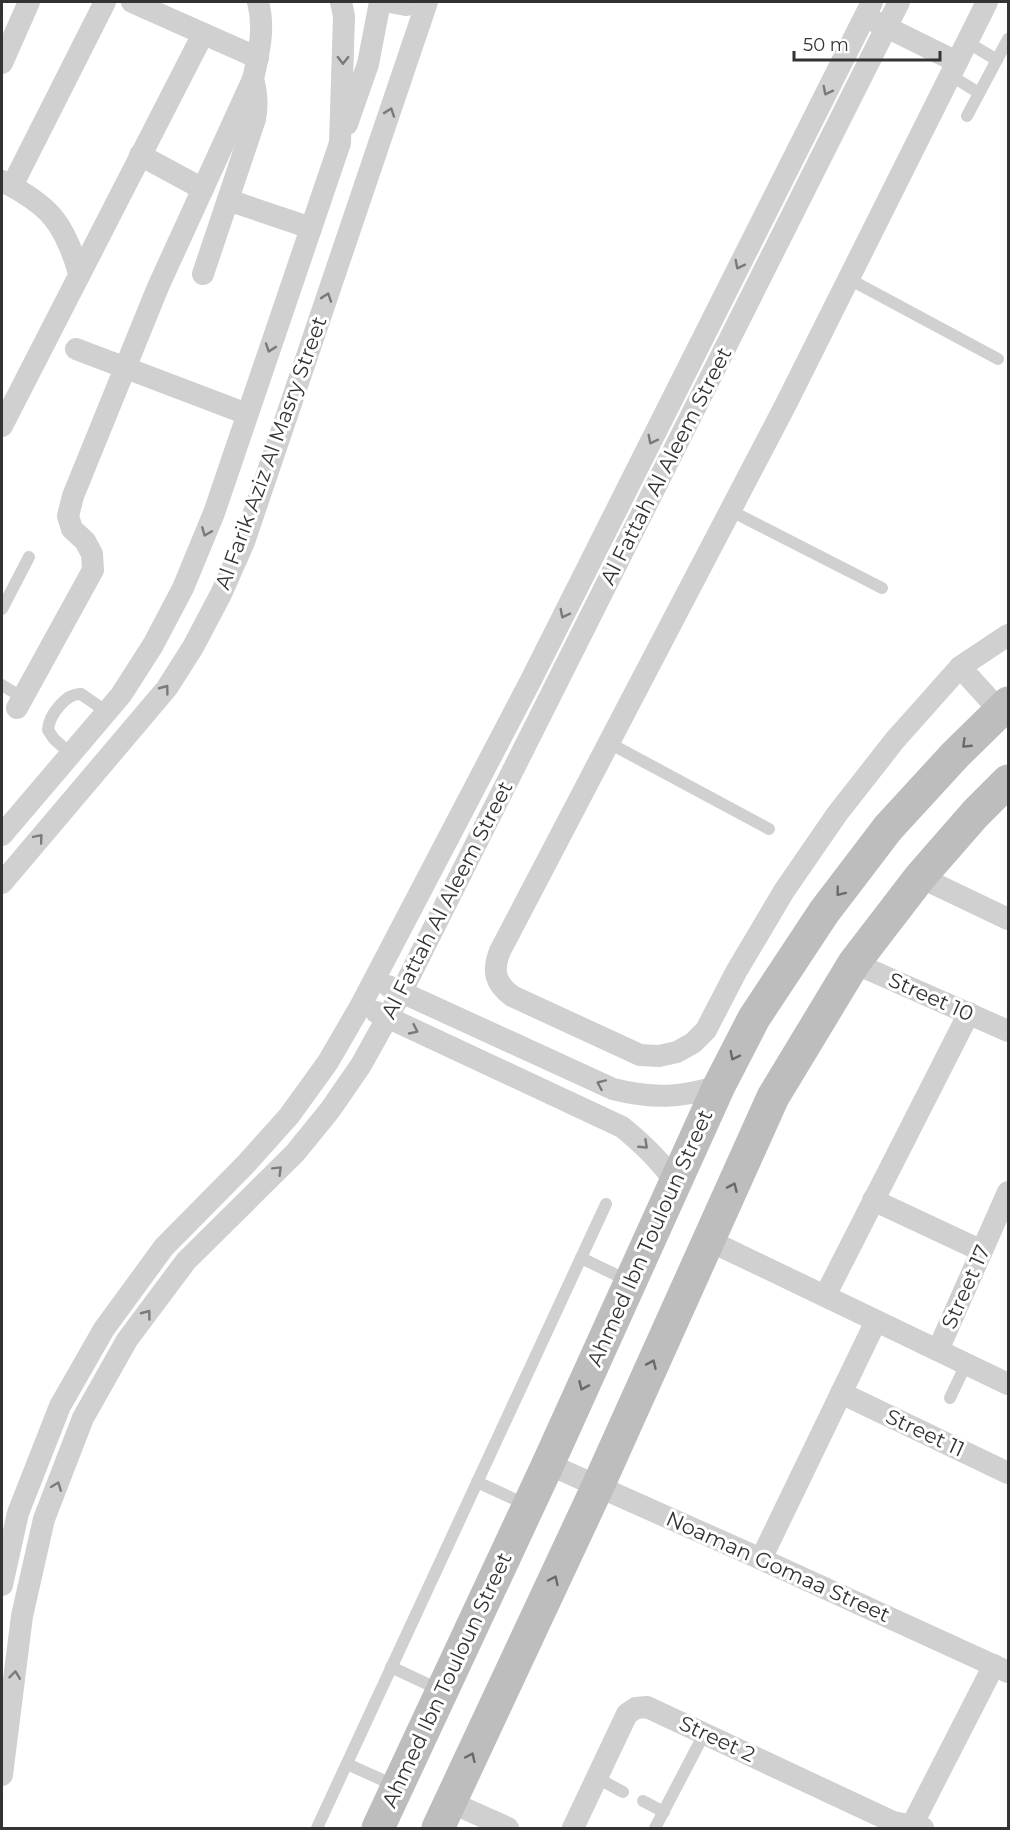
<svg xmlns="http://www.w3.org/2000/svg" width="1010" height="1830" font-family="Montserrat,sans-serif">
<rect width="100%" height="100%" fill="#fff"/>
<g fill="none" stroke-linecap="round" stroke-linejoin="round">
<g stroke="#d0d0d0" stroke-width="12">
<path d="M 967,42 L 997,60"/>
<path d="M 950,75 L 979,93"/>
<path d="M 967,116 L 1008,39"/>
<path d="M 849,279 L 998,359"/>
<path d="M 731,511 L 882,588"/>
<path d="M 2,609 L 29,557"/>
<path d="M 2,685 L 23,698"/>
<path d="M 609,743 L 769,829"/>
<path d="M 71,754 L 54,739 L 48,730 C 49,715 66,693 81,694 L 107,712"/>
<path d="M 581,1258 L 629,1281"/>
<path d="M 950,1398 L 966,1364"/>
<path d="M 477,1482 L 527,1505"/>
<path d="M 391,1667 L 440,1690"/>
<path d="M 347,1764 L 396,1786"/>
<path d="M 597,1778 L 623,1792"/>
<path d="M 643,1801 L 664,1812"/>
<path d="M 317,1828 L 606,1204"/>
<path d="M 655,1828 L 704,1734"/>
</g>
<g stroke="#d0d0d0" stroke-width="22">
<path d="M 132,2 L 258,58"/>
<path d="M 390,2 L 406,5 L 419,2"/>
<path d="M 987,2 L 786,404 L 500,951 C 492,971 495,983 512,996 L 640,1055 L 659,1056 L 677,1052 L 693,1043 L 706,1030 L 736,972 L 784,891 L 837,814 L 895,740 L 960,667 L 1008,635"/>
<path d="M 872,20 L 957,62"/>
<path d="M 2,63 L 29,2"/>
<path d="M 347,124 L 368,64 L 380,2"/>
<path d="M 140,155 L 203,189"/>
<path d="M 2,181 C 49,205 64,222 79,273"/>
<path d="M 12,186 L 105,2"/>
<path d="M 228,200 L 311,228"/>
<path d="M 203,274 L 255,119 C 258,104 257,93 253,79"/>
<path d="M 76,349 L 247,414"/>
<path d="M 2,426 L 203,34"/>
<path d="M 960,667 L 1000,711"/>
<path d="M 17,708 L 93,570 L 92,554 L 85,541 L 72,529 L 68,516 L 73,496 L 158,287 L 253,79 C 259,53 265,28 258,2"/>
<path d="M 2,835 L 121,695 L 153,645 L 183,588 L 214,513 L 340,143 L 344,16 L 341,2"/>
<path d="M 920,877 L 1008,919"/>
<path d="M 2,883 L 167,688 L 193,647 L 221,594 L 244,542 L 427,2"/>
<path d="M 854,963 L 1008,1031"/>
<path d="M 388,986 L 613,1089 C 653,1099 680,1098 719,1086"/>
<path d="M 376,1012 L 622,1127 C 643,1144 660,1160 675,1182"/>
<path d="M 873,1200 L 982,1251"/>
<path d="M 708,1240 L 1008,1384"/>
<path d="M 825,1296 L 969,1013"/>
<path d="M 938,1350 L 1008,1192"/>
<path d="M 841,1393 L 1008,1473"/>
<path d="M 548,1464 L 761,1559 L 1008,1672"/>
<path d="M 761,1559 L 876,1321"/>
<path d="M 2,1585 L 18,1513 L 60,1406 L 104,1329 L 164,1247 L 245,1165 L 289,1116 L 328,1062 L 361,1005 L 530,682 L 872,2"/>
<path d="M 2,1775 L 22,1616 L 44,1519 L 83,1418 L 127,1340 L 186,1261 L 295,1153 L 330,1110 L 361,1065 L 401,993 L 899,2"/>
<path d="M 450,1802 L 508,1828"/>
<path d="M 912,1825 L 994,1665"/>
<path d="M 573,1828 L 627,1714 L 636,1708 L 647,1707 L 893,1822 L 923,1828"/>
</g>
<g stroke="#bdbdbd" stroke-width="33">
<path d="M 378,1828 L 548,1464 L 719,1086 L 754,1018 L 824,912 L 888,828 L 955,755 L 1008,703"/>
<path d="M 438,1828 L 598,1486 L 773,1097 L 854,963 L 920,877 L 975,814 L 1008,781"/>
</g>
</g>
<defs><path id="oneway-chevron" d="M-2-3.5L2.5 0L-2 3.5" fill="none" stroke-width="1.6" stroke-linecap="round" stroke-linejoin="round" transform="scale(1.5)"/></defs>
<g stroke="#7a7a7a">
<use href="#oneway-chevron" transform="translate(343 60) rotate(91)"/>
<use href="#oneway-chevron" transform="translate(827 91) rotate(117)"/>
<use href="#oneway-chevron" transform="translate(390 112) rotate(-71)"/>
<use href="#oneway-chevron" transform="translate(739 265) rotate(117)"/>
<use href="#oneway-chevron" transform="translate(327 297) rotate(-71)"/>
<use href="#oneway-chevron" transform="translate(270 348) rotate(109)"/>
<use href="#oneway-chevron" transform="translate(652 440) rotate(117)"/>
<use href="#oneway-chevron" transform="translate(206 532) rotate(112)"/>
<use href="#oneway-chevron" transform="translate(564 614) rotate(117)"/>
<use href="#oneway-chevron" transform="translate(165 689) rotate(-53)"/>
<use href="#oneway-chevron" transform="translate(39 838) rotate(-50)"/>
<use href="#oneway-chevron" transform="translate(414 1030) rotate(25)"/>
<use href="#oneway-chevron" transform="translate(601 1084) rotate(-156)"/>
<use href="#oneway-chevron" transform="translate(644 1145) rotate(43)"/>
<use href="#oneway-chevron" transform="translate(278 1170) rotate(-45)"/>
<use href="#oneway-chevron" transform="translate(147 1314) rotate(-53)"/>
<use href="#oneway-chevron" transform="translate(57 1486) rotate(-69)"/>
<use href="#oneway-chevron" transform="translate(15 1675) rotate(-83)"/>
</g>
<g stroke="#6a6a6a">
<use href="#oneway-chevron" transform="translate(966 744) rotate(136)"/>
<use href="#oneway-chevron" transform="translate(840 892) rotate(128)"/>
<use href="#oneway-chevron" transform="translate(734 1056) rotate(117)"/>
<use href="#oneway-chevron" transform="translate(733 1187) rotate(-66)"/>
<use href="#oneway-chevron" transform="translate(652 1364) rotate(-66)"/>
<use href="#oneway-chevron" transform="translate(583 1386) rotate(114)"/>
<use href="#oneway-chevron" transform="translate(554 1580) rotate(-65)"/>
<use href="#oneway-chevron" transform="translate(471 1757) rotate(-65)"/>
</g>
<g text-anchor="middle" stroke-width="6" stroke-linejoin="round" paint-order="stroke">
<g font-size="21" fill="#333" stroke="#fff">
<text transform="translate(271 453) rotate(-70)" y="7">Al Farik Aziz Al Masry Street</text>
<text transform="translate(666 466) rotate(-63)" y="7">Al Fattah Al Aleem Street</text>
<text transform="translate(447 900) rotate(-63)" y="7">Al Fattah Al Aleem Street</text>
<text transform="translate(931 997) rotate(24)" y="7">Street 10</text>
<text transform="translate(650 1238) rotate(-66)" y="7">Ahmed Ibn Touloun Street</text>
<text transform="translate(966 1287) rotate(-66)" y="7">Street 17</text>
<text transform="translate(925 1433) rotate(25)" y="7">Street 11</text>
<text transform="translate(778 1567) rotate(24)" y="7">Noaman Gomaa Street</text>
<text transform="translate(447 1680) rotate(-65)" y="7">Ahmed Ibn Touloun Street</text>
<text transform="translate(717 1739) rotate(25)" y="7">Street 2</text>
</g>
</g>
<rect width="1010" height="1830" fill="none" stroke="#333333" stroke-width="6"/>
<path d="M794 51v9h146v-9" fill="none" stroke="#333333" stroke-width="3"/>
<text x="803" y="51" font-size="18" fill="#333333" stroke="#ffffff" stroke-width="4.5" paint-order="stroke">50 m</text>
</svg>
